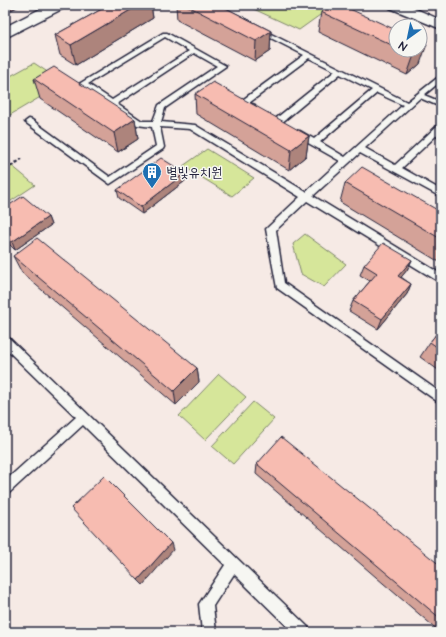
<svg xmlns="http://www.w3.org/2000/svg" width="446" height="637" font-family="'Architects Daughter','Poor Story',sans-serif">
<rect width="100%" height="100%" fill="#f6eae5"/>
<filter id="ink" filterUnits="userSpaceOnUse"><feTurbulence type="fractalNoise" baseFrequency=".025" numOctaves="2"/><feDisplacementMap in="SourceGraphic" scale="8" xChannelSelector="R" yChannelSelector="G"/><feConvolveMatrix kernelMatrix="1 2 1 2 8 2 1 2 1" color-interpolation-filters="sRGB"/></filter>
<g filter="url(#ink)">
<g fill="#d6e69a" stroke="#7c846a">
<path d="M 245,5 L 334,5 L 299,30 Z"/>
<path d="M 34,63 L 64,83 L 5,118 L 5,79 Z"/>
<path d="M 207,149 L 254,178 L 232,196 L 183,166 Z"/>
<path d="M 5,160 L 35,185 L 5,205 Z"/>
<path d="M 305,234 L 346,264 L 324,287 L 301,274 L 293,244 Z"/>
<path d="M 219,374 L 246,397 L 205,440 L 179,416 Z"/>
<path d="M 253,402 L 274,419 L 233,464 L 212,446 Z"/>
</g>
<g fill="none" stroke-linecap="round" stroke-linejoin="round">
<defs>
<g id="lane">
<path d="M 259,28 L 407,102 L 441,75 L 441,81 L 424,95 L 441,102 L 441,107 L 420,98 L 365,148 L 395,165 L 438,125 L 441,124 L 441,131 L 402,168 L 441,190 L 441,197 L 360,153 L 313,196 L 441,274 L 441,283 L 307,201 L 276,230 L 284,283 L 441,393 L 441,404 L 277,288 L 266,229 L 300,197 L 190,129 L 160,127 L 164,147 L 163,149 L 110,184 L 25,122 L 29,119 L 32,120 L 110,177 L 156,146 L 152,127 L 137,125 L 79,84 L 163,33 L 167,33 L 226,66 L 165,108 L 161,122 L 195,125 L 306,192 L 340,161 L 294,135 L 294,131 L 300,131 L 314,139 L 372,90 L 340,74 L 280,124 L 274,124 L 274,120 L 335,71 L 309,58 L 249,103 L 255,105 L 255,109 L 249,109 L 241,105 L 241,101 L 304,55 L 257,31 L 257,29 ZM 165,37 L 189,51 L 112,100 L 88,84 ZM 194,53 L 217,66 L 159,105 L 153,121 L 142,121 L 117,104 ZM 377,93 L 403,105 L 345,157 L 320,142 Z"/>
<path d="M 5,337 L 9,338 L 308,627 L 310,632 L 293,632 L 234,574 L 213,606 L 216,632 L 202,632 L 199,604 L 225,565 L 83,425 L 9,493 L 5,495 L 5,481 L 76,417 L 5,348 Z"/>
</g>
<g id="secondary">
<path d="M 48,5 L 66,5 L 64,8 L 5,38 L 5,27 Z"/>
<path d="M 388,5 L 407,5 L 441,20 L 441,29 L 390,8 Z"/>
</g>
</defs>
<use href="#lane" stroke="#22223b" stroke-width="3"/>
<use href="#secondary" stroke="#22223b" stroke-width="3"/>
<path stroke="#22223b" stroke-width="2" stroke-dasharray="3 2" stroke-linecap="butt" d="M 16,163 L 22,159"/>
<path stroke="#22223b" stroke-width="2.5" stroke-dasharray="3.5 3" stroke-linecap="butt" d="M 5,170 L 17,162"/>
<use href="#lane" fill="#f6f6f2" fill-rule="evenodd"/>
<use href="#secondary" fill="#f6f6f2" fill-rule="evenodd"/>
</g>
<g fill="#d4a298" stroke="#22223b">
<path d="M 5,5 L 21,5 L 11,10 L 5,10 Z"/>
<path d="M 109,5 L 151,5 L 153,18 L 76,65 L 60,55 L 55,35 Z"/>
<path d="M 176,5 L 220,5 L 271,31 L 270,51 L 255,61 L 177,20 Z"/>
<path d="M 321,12 L 396,30 L 396,50 L 420,50 L 420,64 L 407,75 L 318,32 Z"/>
<path d="M 34,79 L 135,119 L 138,139 L 118,152 L 40,99 Z"/>
<path d="M 195,94 L 309,136 L 306,156 L 289,170 L 196,114 Z"/>
<path d="M 185,173 L 185,181 L 142,214 L 119,198 L 117,190 Z"/>
<path d="M 345,183 L 441,212 L 441,263 L 340,202 Z"/>
<path d="M 5,208 L 48,217 L 51,225 L 15,250 L 5,240 Z"/>
<path d="M 13,256 L 197,368 L 199,382 L 176,405 L 22,273 Z"/>
<path d="M 412,260 L 407,270 L 401,277 L 411,284 L 407,294 L 378,329 L 349,311 L 353,301 L 370,281 L 360,275 L 364,265 Z"/>
<path d="M 441,328 L 441,372 L 420,357 L 430,342 Z"/>
<path d="M 257,464 L 441,566 L 441,632 L 440,632 L 256,474 Z"/>
</g>
<g fill="#ad847c" stroke="#22223b">
<path d="M 10,5 L 21,5 L 11,10 Z"/>
<path d="M 139,5 L 151,5 L 153,18 L 76,65 L 71,45 Z"/>
<path d="M 271,31 L 270,51 L 255,61 L 256,41 Z"/>
<path d="M 427,44 L 420,64 L 407,75 L 414,55 Z"/>
<path d="M 135,119 L 138,139 L 118,152 L 114,133 Z"/>
<path d="M 309,136 L 306,156 L 289,170 L 291,150 Z"/>
<path d="M 185,173 L 185,181 L 142,214 L 141,207 Z"/>
<path d="M 48,217 L 51,225 L 15,250 L 12,242 Z"/>
<path d="M 412,260 L 407,270 L 394,286 L 398,276 Z"/>
<path d="M 411,284 L 407,294 L 378,329 L 382,319 Z"/>
<path d="M 197,368 L 199,382 L 176,405 L 174,391 Z"/>
<path d="M 171,543 L 173,550 L 143,585 L 138,580 Z"/>
</g>
<g fill="#f7bcb1" stroke="#22223b">
<path d="M 109,5 L 139,5 L 71,45 L 55,35 Z"/>
<path d="M 186,5 L 220,5 L 271,31 L 256,41 Z"/>
<path d="M 331,5 L 341,5 L 396,30 L 396,47 L 321,12 Z"/>
<path d="M 420,41 L 427,44 L 420,50 Z"/>
<path d="M 403,50 L 419,50 L 414,55 Z"/>
<path d="M 54,67 L 135,119 L 114,133 L 34,79 Z"/>
<path d="M 213,82 L 309,136 L 291,150 L 195,94 Z"/>
<path d="M 161,158 L 185,173 L 141,207 L 117,190 Z"/>
<path d="M 362,167 L 441,212 L 441,239 L 345,183 Z"/>
<path d="M 23,196 L 48,217 L 12,242 L 5,236 L 5,208 Z"/>
<path d="M 37,238 L 197,368 L 174,391 L 13,256 Z"/>
<path d="M 383,243 L 412,260 L 398,276 L 411,284 L 382,319 L 353,301 L 377,273 L 364,265 Z"/>
<path d="M 441,328 L 441,350 L 430,342 Z"/>
<path d="M 281,437 L 441,566 L 441,619 L 257,464 Z"/>
<path d="M 104,476 L 171,543 L 138,580 L 71,508 Z"/>
</g>
</g>
<defs>
<symbol id="building-pin" viewBox="-11 -11 22 30"><path d="M0 17L-7.5 6A9.5 9.5 0 1 1 7.5 6Z" fill="#1f6fb2" stroke="#f6f6f2"/><path d="M-4-6H4V6H1V3H-1V6H-4ZM-2.5-4.3h1.7v1.8h-1.7ZM.8-4.3h1.7v1.8H.8ZM-2.5-1h1.7V.8h-1.7ZM.8-1h1.7V.8H.8Z" fill="#fff"/></symbol>
</defs>
<g fill-rule="evenodd">
<use href="#building-pin" x="141" y="161" width="22" height="30"/>
</g>
<g text-anchor="middle" stroke-width="3" stroke-linejoin="round" paint-order="stroke">
<g font-size="14" fill="#22223b" stroke="#f6f6f2" text-anchor="start">
<text x="166" y="177">별빛유치원</text>
</g>
</g>
<rect width="446" height="637" fill="none" stroke="#f6f6f2" stroke-width="20"/>
<rect x="10" y="10" width="426" height="617" fill="none" stroke="#22223b" stroke-width="1.5" filter="url(#ink)"/>
<g transform="translate(408 38) rotate(213)"><circle r="19" fill="#f6f6f2" stroke="#a1a1a9"/>
<path d="M0-3L7 15L0 10L-7 15Z" fill="#1f6fb2"/>
<text y="-6" font-size="11" font-weight="bold" text-anchor="middle" fill="#22223b">N</text>
</g>
</svg>
